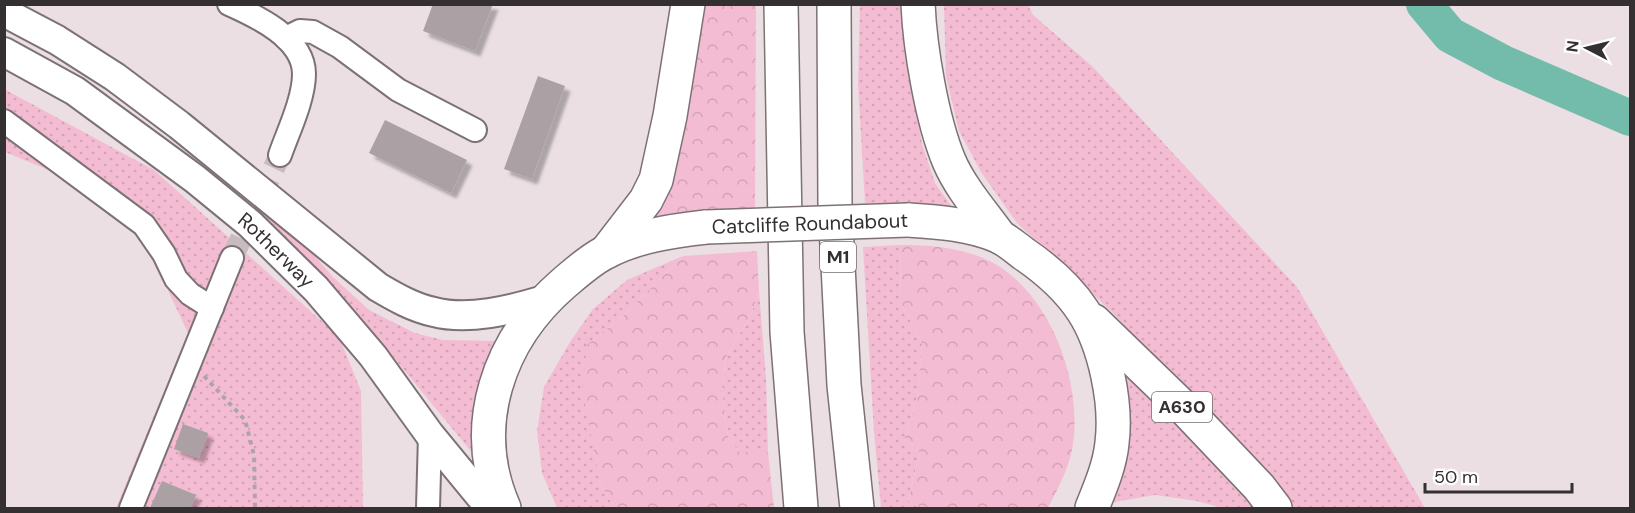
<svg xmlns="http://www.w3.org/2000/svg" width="1635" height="513" font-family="'DM Sans',sans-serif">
<defs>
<pattern id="grass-dots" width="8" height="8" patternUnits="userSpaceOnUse" patternTransform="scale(1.5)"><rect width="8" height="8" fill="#f4bcd2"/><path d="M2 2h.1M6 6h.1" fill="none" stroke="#d2a2b5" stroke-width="1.8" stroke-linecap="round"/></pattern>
<pattern id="forest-crowns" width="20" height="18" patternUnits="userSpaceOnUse" patternTransform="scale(1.5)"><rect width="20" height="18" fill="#f4bcd2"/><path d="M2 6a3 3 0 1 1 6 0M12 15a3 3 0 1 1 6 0" fill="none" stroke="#d2a2b5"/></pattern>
<filter id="shadow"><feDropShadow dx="5.5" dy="5.5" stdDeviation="1.5" flood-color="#0004"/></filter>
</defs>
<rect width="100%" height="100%" fill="#ebdfe3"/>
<g fill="url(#grass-dots)">
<path d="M 860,5 L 904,5 L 905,32 L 922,144 L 935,183 L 956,213 L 911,204 L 865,203 L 858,84 Z"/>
<path d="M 944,5 L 1028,5 L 1033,15 L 1093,67 L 1297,287 L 1425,508 L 1286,508 L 1249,457 L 1112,312 L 1017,223 L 981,172 L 959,131 L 946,76 Z"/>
<path d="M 4,89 L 154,170 L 339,337 L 361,391 L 363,508 L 116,508 L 188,333 L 139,229 L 80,183 L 5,152 Z"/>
<path d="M 223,177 L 299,232 L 313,254 L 333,277 L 369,310 L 415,333 L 443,340 L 502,341 L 479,461 L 352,307 Z"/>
<path d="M 900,245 L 901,303 L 922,343 L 917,398 L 904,439 L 920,452 L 908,500 L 920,508 L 881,508 L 874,432 L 863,247 Z"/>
<path d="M 683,256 L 622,317 L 587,345 L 600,484 L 615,508 L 557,508 L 542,473 L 537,431 L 544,387 L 570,342 L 593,309 L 627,280 Z"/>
<path d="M 759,291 L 766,378 L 768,452 L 739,452 L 728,437 L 722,391 L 726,357 L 751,315 Z"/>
<path d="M 1113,361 L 1221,463 L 1257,508 L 1222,508 L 1197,501 L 1155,495 L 1103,504 Z"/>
</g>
<g fill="url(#forest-crowns)">
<path d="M 697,5 L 756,5 L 755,208 L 708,211 L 639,228 Z"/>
<path d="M 900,245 C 933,245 968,248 997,265 C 1053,299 1084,387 1072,450 C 1068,470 1057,490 1048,508 L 920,508 L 908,501 L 920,452 L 904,439 L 917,398 L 922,343 L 901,303 Z"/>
<path d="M 757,251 L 759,291 L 751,315 L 726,357 L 722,391 L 728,437 L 739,452 L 768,452 L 774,508 L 615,508 L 600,484 L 582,388 L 587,345 L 622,317 L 683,256 Z"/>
</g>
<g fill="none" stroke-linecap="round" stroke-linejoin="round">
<path stroke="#73bcab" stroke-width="36" d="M 1424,4 L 1450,35 L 1503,63 L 1630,118"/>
</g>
<g fill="#aba0a4" filter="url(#shadow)">
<path d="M 433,4 L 493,4 L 475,51 L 423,31 Z"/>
<path d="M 538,76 L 565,86 L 532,179 L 504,169 Z"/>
<path d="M 385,120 L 467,160 L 451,193 L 369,153 Z"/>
<path d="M 183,424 L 208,433 L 199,458 L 174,449 Z"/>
<path d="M 162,481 L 196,495 L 190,508 L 150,508 Z"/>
</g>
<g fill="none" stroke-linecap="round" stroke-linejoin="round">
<path stroke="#c6bcbf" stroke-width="22" stroke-dasharray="22 11" stroke-linecap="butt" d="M 232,258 L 280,155"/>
<defs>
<g id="minor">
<path d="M 229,4 C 256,16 304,38 304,74 C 304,99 288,132 280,155"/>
<path d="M 286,38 L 300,31 L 313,32 L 340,47 L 398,90 L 475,130"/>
<path d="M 4,121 L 144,225 L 164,254 L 176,279 L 190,294 L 212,308"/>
<path d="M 131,508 L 232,258"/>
<path d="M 428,508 L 430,435"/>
</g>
<g id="major">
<path d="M 4,12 L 57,40 L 115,77 L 179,125 L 378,287 C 395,297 414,308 434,312 C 468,321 511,310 544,300"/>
<path id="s1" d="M 4,52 L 75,91 L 195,179 L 250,224 L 316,289 L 373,356 L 430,435 L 490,508"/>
</g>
<g id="highway">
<path d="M 781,4 L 787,332 L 801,508"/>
<path d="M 834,4 L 835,205 L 844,385 L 857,508"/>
<path d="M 918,4 C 920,49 932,120 949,161 C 961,189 983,213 1000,237"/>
<path d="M 908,220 C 939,222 969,224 998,236 C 1007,240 1016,248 1024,254 C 1046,269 1068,288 1083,311 C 1105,345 1117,403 1112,443 C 1110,465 1100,488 1092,508"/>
<path d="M 606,252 L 646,200 L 656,180 L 670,116 L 688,4"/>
<path d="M 1094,321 L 1184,408 L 1259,487 L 1275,508"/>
<path d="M 504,508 C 468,426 498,340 564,283 C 577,272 589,261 604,253 C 636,236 671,231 706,227"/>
</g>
</defs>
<use href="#minor" stroke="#7c7275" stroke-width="26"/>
<use href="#major" stroke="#7c7275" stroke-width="32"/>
<use href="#highway" stroke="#7c7275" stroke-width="36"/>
<path stroke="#aea4a8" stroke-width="4" stroke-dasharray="4.5 4.5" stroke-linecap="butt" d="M 204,376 L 245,420 L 254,455 L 255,508"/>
<use href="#minor" stroke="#fff" stroke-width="22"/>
<use href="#major" stroke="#fff" stroke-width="28"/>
<use href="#highway" stroke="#fff" stroke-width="33"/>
<defs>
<g id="highway-bridge">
<path id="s2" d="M 706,227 L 908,220"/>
</g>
</defs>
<use href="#highway-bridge" stroke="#7c7275" stroke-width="36" stroke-linecap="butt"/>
<use href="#highway-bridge" stroke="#fff" stroke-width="33"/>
</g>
<g text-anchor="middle" stroke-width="6" stroke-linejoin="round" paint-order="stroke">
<g fill="#fff" stroke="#716d6f" stroke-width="1.5">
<rect x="820" y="242" width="36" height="30" rx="4.5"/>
<rect x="1152" y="392" width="60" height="30" rx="4.5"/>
</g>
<g font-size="18" font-weight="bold" fill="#342f31">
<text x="838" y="263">M1</text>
<text x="1182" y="413">A630</text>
</g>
<g font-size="20" fill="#342f31" stroke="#fff">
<text dy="7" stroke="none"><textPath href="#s2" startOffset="104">Catcliffe Roundabout</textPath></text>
<text dy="7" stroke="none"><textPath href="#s1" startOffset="338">Rotherway</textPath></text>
</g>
</g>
<rect width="1635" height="513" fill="none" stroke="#342f31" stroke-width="12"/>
<g transform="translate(1587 48) rotate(277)" stroke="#ffffff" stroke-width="4.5" paint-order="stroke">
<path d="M0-4.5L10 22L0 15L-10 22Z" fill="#342f31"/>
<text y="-9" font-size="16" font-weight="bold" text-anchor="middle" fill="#342f31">N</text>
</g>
<path d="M1425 483v9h147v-9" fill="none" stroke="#342f31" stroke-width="3"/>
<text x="1434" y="483" font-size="18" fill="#342f31" stroke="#ffffff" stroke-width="4.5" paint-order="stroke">50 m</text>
</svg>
